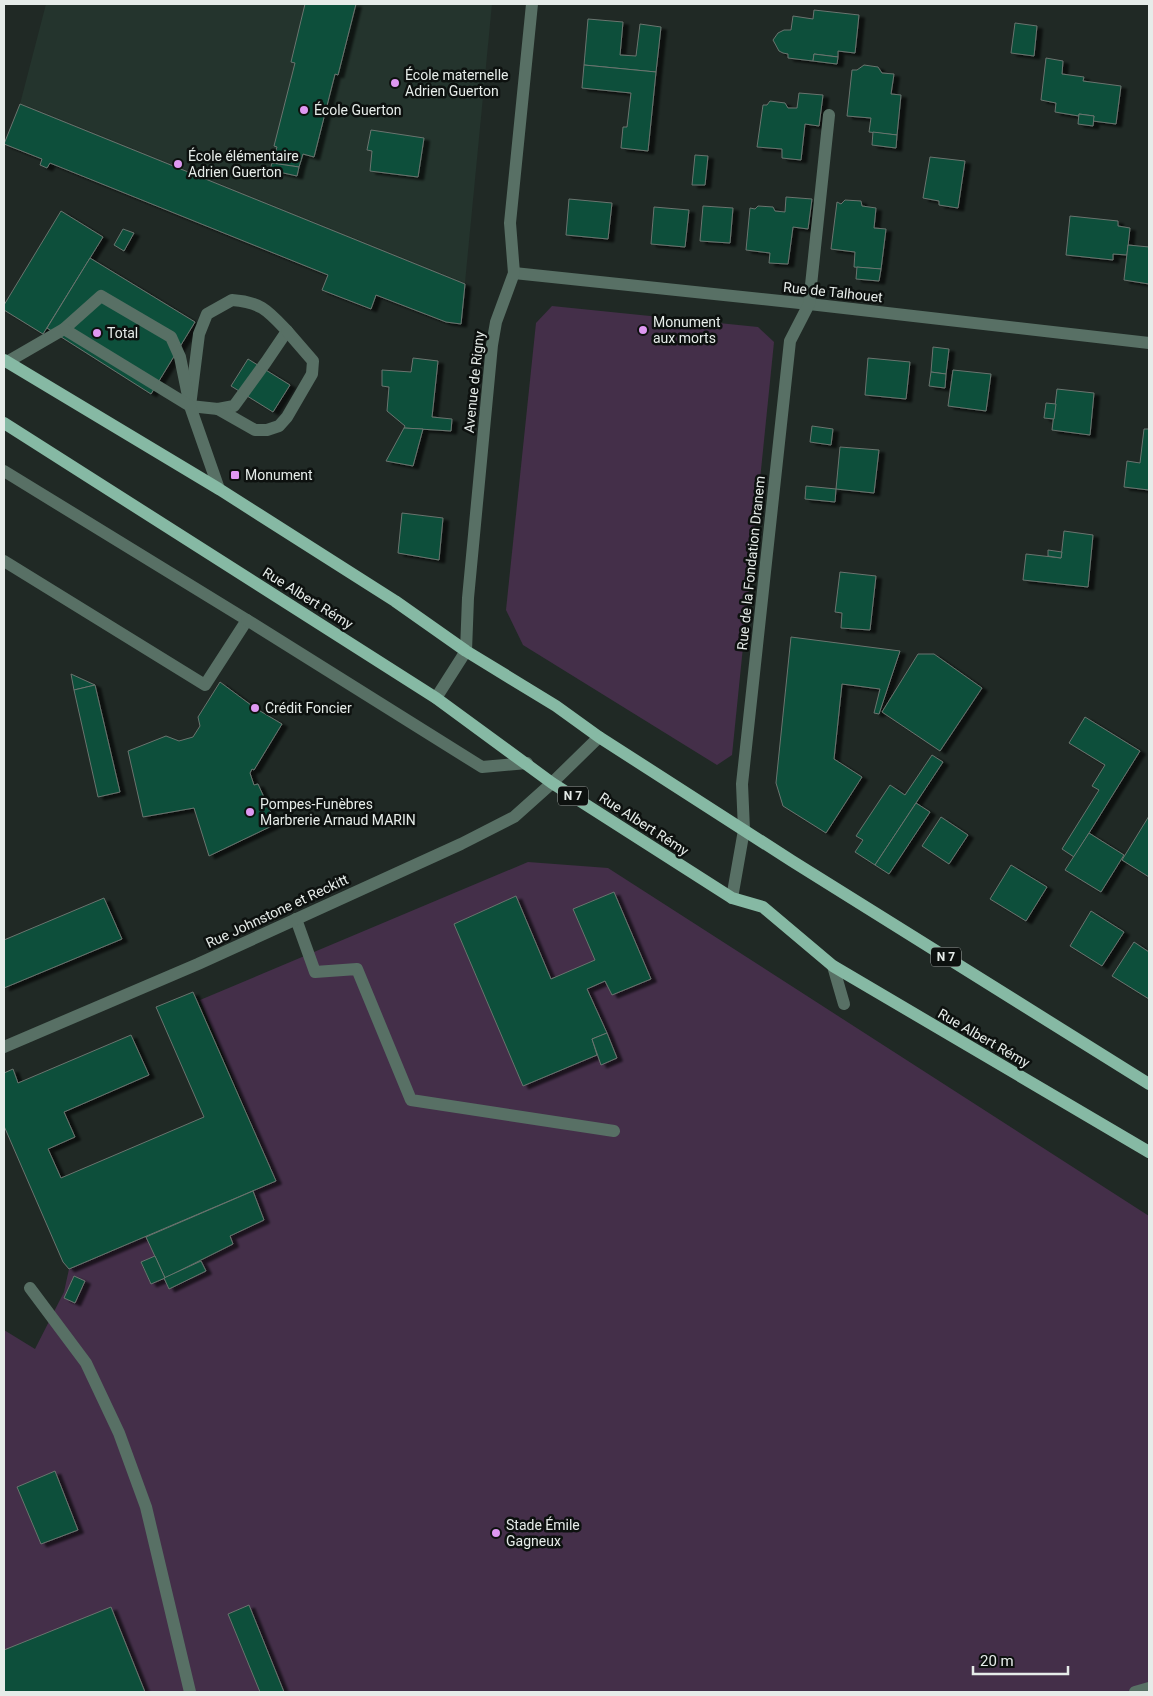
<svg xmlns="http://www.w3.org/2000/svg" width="1153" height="1696" font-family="Roboto,sans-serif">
<defs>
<filter id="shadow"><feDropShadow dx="5.5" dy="3" stdDeviation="1" flood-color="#0009"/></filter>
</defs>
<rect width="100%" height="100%" fill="#202925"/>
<path fill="#24342d" d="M 46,4 L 492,4 L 461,324 L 446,322 L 377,295 L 371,309 L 322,290 L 327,275 L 50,163 L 47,168 L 40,165 L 42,159 L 4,144 L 20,104 Z"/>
<g fill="#442f49">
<path d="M 552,306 L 758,327 L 774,342 L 732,755 L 717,765 L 523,645 L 506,610 L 536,323 Z"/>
<path d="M 528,862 L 608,868 L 1149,1216 L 1149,1692 L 4,1692 L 4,1330 L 35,1349 L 64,1292 L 69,1269 L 146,1237 L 155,1256 L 141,1263 L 151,1284 L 164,1278 L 169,1289 L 206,1271 L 201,1261 L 233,1244 L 230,1236 L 264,1220 L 253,1191 L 276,1181 L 200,1000 Z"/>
</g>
<g fill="#0b4f3a" stroke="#6a746f" filter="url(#shadow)">
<path d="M 305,4 L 356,4 L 338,75 L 335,74 L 314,157 L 303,154 L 299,167 L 272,163 L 277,147 L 274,146 L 295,63 L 291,62 Z"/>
<path d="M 814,10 L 859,15 L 855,53 L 838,51 L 838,57 L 814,54 L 813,61 L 788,58 L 788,54 L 783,53 L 779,51 L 773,40 L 778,33 L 784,30 L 791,30 L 793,16 L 813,19 Z"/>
<path d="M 588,19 L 623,22 L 620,55 L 636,56 L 640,24 L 661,27 L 656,72 L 584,65 Z"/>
<path d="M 1015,23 L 1037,26 L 1034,56 L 1011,53 Z"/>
<path d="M 814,54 L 838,57 L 837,64 L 813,61 Z"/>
<path d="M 1046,58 L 1063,61 L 1062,74 L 1084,77 L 1083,81 L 1121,86 L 1116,124 L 1093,121 L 1094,116 L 1079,114 L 1079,116 L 1055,112 L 1056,103 L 1041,100 Z"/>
<path d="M 584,65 L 656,72 L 648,151 L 621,148 L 623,127 L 627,127 L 631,93 L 582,88 Z"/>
<path d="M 864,65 L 878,67 L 882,73 L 894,74 L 891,94 L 901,95 L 897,135 L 869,132 L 871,118 L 847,116 L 852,70 L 857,70 Z"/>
<path d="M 799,93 L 823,95 L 819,126 L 805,124 L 801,160 L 782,158 L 782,149 L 757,147 L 763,105 L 767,105 L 770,101 L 785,103 L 788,108 L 797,108 Z"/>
<path d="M 20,104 L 465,284 L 461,324 L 446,322 L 376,295 L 371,309 L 322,290 L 328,275 L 50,163 L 47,168 L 40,165 L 42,159 L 4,144 Z"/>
<path d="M 1079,114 L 1094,116 L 1093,126 L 1078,124 Z"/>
<path d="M 371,130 L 424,138 L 418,177 L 370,171 L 372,151 L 367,150 Z"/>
<path d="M 873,132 L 897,135 L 896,148 L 872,145 Z"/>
<path d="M 695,155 L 708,156 L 705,185 L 692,185 Z"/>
<path d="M 930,157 L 965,161 L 958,208 L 939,205 L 939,201 L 923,198 Z"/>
<path d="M 272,163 L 299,167 L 297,176 L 270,170 Z"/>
<path d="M 786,197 L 812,199 L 808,229 L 793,227 L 788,264 L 769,263 L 770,253 L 746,250 L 750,208 L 755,209 L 758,206 L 773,207 L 775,211 L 785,212 Z"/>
<path d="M 569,199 L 612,203 L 608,239 L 566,235 Z"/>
<path d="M 845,200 L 861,201 L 862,206 L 876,208 L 874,228 L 886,229 L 881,269 L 854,267 L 855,252 L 831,249 L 837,202 L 841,204 Z"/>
<path d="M 703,206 L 733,208 L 730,243 L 700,241 Z"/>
<path d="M 654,207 L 689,210 L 685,247 L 651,244 Z"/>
<path d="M 61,211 L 103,237 L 43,334 L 4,310 L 4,305 Z"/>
<path d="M 1070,216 L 1118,221 L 1118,226 L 1130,228 L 1127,255 L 1113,254 L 1113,260 L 1066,255 Z"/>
<path d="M 123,229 L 134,233 L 124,251 L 114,245 Z"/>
<path d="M 1128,245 L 1149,247 L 1149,284 L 1124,280 Z"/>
<path d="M 90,258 L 195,322 L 151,394 L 47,328 Z"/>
<path d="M 857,267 L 881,269 L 879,281 L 856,279 Z"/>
<path d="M 933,347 L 949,349 L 946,374 L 931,372 Z"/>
<path d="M 413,358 L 438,361 L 432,417 L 452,419 L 451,431 L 404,428 L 405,426 L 387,411 L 389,387 L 382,386 L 382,370 L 411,372 Z"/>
<path d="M 868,358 L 910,362 L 906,399 L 865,395 Z"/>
<path d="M 248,359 L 290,385 L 273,412 L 231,386 Z"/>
<path d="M 953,370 L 991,374 L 986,411 L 948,406 Z"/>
<path d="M 931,372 L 946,374 L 945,388 L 929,386 Z"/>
<path d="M 1057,389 L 1094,393 L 1090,435 L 1052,430 Z"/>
<path d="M 1046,403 L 1056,404 L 1054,419 L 1044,418 Z"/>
<path d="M 812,426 L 833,429 L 831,445 L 810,442 Z"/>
<path d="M 404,428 L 423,429 L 413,466 L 386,461 Z"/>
<path d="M 1144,429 L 1149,429 L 1149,490 L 1124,487 L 1127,461 L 1140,463 Z"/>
<path d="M 840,447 L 879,450 L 874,493 L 836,489 Z"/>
<path d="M 806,486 L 836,489 L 835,502 L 805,499 Z"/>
<path d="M 402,513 L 443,518 L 439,560 L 398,553 Z"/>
<path d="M 1064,531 L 1093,535 L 1088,587 L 1023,580 L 1026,554 L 1061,558 Z"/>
<path d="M 1048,550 L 1062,552 L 1061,558 L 1048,556 Z"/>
<path d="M 840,572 L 876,576 L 870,630 L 841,628 L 842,613 L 835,612 Z"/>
<path d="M 791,637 L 900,651 L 879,714 L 874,713 L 880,689 L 842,684 L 834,759 L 862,777 L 826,833 L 783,806 L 776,783 Z"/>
<path d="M 918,654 L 934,654 L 982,688 L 940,751 L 882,712 Z"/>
<path d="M 71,674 L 95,685 L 74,690 Z"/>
<path d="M 220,682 L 255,708 L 282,724 L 254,770 L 252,769 L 250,773 L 254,785 L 258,784 L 276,824 L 209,856 L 194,808 L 143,817 L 128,751 L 166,736 L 179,741 L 193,737 L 200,726 L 198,717 Z"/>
<path d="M 95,685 L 120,792 L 98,797 L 74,690 Z"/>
<path d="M 1085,717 L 1140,751 L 1074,857 L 1062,849 L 1099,790 L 1092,786 L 1105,765 L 1069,743 Z"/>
<path d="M 932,755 L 943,762 L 875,865 L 855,852 L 863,840 L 856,836 L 890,785 L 905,795 Z"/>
<path d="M 916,803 L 930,812 L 889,874 L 875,865 Z"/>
<path d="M 1149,816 L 1149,877 L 1122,860 Z"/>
<path d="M 941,817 L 968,835 L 949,864 L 922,846 Z"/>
<path d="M 1089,833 L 1124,855 L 1101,892 L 1065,870 Z"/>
<path d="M 1011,865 L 1047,887 L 1026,921 L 990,899 Z"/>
<path d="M 614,892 L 651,979 L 612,995 L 605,981 L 587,989 L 607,1033 L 592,1039 L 597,1055 L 523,1086 L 454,924 L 516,896 L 551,979 L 595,960 L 573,909 Z"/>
<path d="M 104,898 L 122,939 L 4,988 L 4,940 Z"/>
<path d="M 1091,911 L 1124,932 L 1102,966 L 1070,946 Z"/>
<path d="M 1134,942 L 1149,952 L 1149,999 L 1112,976 Z"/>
<path d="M 193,992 L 276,1181 L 69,1269 L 63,1262 L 4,1126 L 4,1073 L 13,1069 L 18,1083 L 131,1035 L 149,1075 L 64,1112 L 75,1137 L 48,1149 L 61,1178 L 204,1117 L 156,1007 Z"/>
<path d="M 607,1033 L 617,1058 L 601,1065 L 592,1039 Z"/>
<path d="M 253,1191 L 264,1220 L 230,1236 L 233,1244 L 165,1278 L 146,1237 Z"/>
<path d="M 155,1256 L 165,1278 L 151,1284 L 141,1262 Z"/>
<path d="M 201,1261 L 206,1271 L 169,1289 L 164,1278 Z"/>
<path d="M 74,1276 L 85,1281 L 75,1303 L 64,1298 Z"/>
<path d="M 55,1471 L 78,1530 L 41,1544 L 17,1487 Z"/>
<path d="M 249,1605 L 284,1692 L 260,1692 L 228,1614 Z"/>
<path d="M 111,1607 L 145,1692 L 4,1692 L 4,1650 Z"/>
</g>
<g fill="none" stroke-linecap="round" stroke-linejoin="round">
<g stroke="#587065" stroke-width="12">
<path d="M 232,300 C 261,302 268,311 287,331 L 266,362 L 234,406 L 218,409 L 190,406 L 199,334 L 207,314 Z"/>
<path d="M 64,329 L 101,296 L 171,337 L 180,357 L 188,396"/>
<path d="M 7,362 L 64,329 L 190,406 L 219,489"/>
<path d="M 218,409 L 255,430 L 267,430 L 279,426 L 287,417 L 312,374 L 313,361 L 287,331"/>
<path d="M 4,471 L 247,620 L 205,685 L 4,561"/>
<path d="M 247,620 L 482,767 L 527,763"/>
<path d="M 296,919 L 315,972 L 357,969 L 411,1100 L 614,1131"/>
<path d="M 833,966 L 844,1004"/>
<path d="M 30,1288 L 86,1363 L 119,1433 L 146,1507 L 190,1692"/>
<path d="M 1135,1692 L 1149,1688"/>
</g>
<g stroke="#587065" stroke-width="12">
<path d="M 514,273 L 809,304 L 1149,343"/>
<path d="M 436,698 L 466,651 L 468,598 L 492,345 L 496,322 L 514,273 L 510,223 L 532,4"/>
<path d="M 552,783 L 599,737"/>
<path d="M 732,898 L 744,830 L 742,784 L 790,341 L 809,304 L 829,115"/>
</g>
<path stroke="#587065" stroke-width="12" d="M 4,1047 L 198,964 L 461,844 L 514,817 L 552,783"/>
<g stroke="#86b9a4" stroke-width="12">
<path d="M 4,360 L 219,489 L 395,601 L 466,651 L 556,706 L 599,737 L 792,861 L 1149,1084"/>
<path d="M 4,423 L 436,698 L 552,783 L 732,898 L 763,907 L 833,966 L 1149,1152"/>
</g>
</g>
<g fill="#df98f2" stroke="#0d110f" stroke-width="2">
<circle cx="395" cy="83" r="5"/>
<circle cx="304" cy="110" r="5"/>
<circle cx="178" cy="164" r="5"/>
<circle cx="643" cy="330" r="5"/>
<circle cx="97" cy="333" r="5"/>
<rect x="230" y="470" width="10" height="10" rx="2.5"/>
<circle cx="255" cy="708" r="5"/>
<circle cx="250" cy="812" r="5"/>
<circle cx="496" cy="1533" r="5"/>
</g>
<g text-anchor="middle" stroke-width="5" stroke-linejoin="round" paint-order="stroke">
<g fill="#0d110f" stroke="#a5aaa8" stroke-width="1">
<rect x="558" y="786.5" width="30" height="19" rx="4"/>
<rect x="931" y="947.5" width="30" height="19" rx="4"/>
</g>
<g font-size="12" font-weight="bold" fill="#e6ece9">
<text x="573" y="800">N 7</text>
<text x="946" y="961">N 7</text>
</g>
<g font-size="14" fill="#e6ece9" stroke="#0d110f" text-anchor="start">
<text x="405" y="80">École maternelle<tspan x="405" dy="16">Adrien Guerton</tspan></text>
<text x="314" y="115">École Guerton</text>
<text x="188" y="161">École élémentaire<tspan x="188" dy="16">Adrien Guerton</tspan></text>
<text x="653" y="327">Monument<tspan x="653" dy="16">aux morts</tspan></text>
<text x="107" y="338">Total</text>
<text x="245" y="480">Monument</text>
<text x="265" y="713">Crédit Foncier</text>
<text x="260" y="809">Pompes-Funèbres<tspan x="260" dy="16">Marbrerie Arnaud MARIN</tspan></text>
<text x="506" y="1530">Stade Émile<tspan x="506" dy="16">Gagneux</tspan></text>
</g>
<g font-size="14" fill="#e6ece9" stroke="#0d110f">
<text transform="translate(833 292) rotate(6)" y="5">Rue de Talhouet</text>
<text transform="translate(474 382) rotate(-84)" y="5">Avenue de Rigny</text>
<text transform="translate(751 563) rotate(-84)" y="5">Rue de la Fondation Dranem</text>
<text transform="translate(308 598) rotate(32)" y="5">Rue Albert Rémy</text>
<text transform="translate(644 824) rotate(33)" y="5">Rue Albert Rémy</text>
<text transform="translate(277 911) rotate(-25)" y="5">Rue Johnstone et Reckitt</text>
<text transform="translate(984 1038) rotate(30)" y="5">Rue Albert Rémy</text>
</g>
</g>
<rect width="1153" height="1696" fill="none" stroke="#e6ece9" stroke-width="10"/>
<path d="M973 1666v8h95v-8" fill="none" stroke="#e6ece9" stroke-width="2.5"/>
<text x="980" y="1666" font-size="15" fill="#e6ece9" stroke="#0d110f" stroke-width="4" paint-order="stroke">20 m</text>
</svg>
